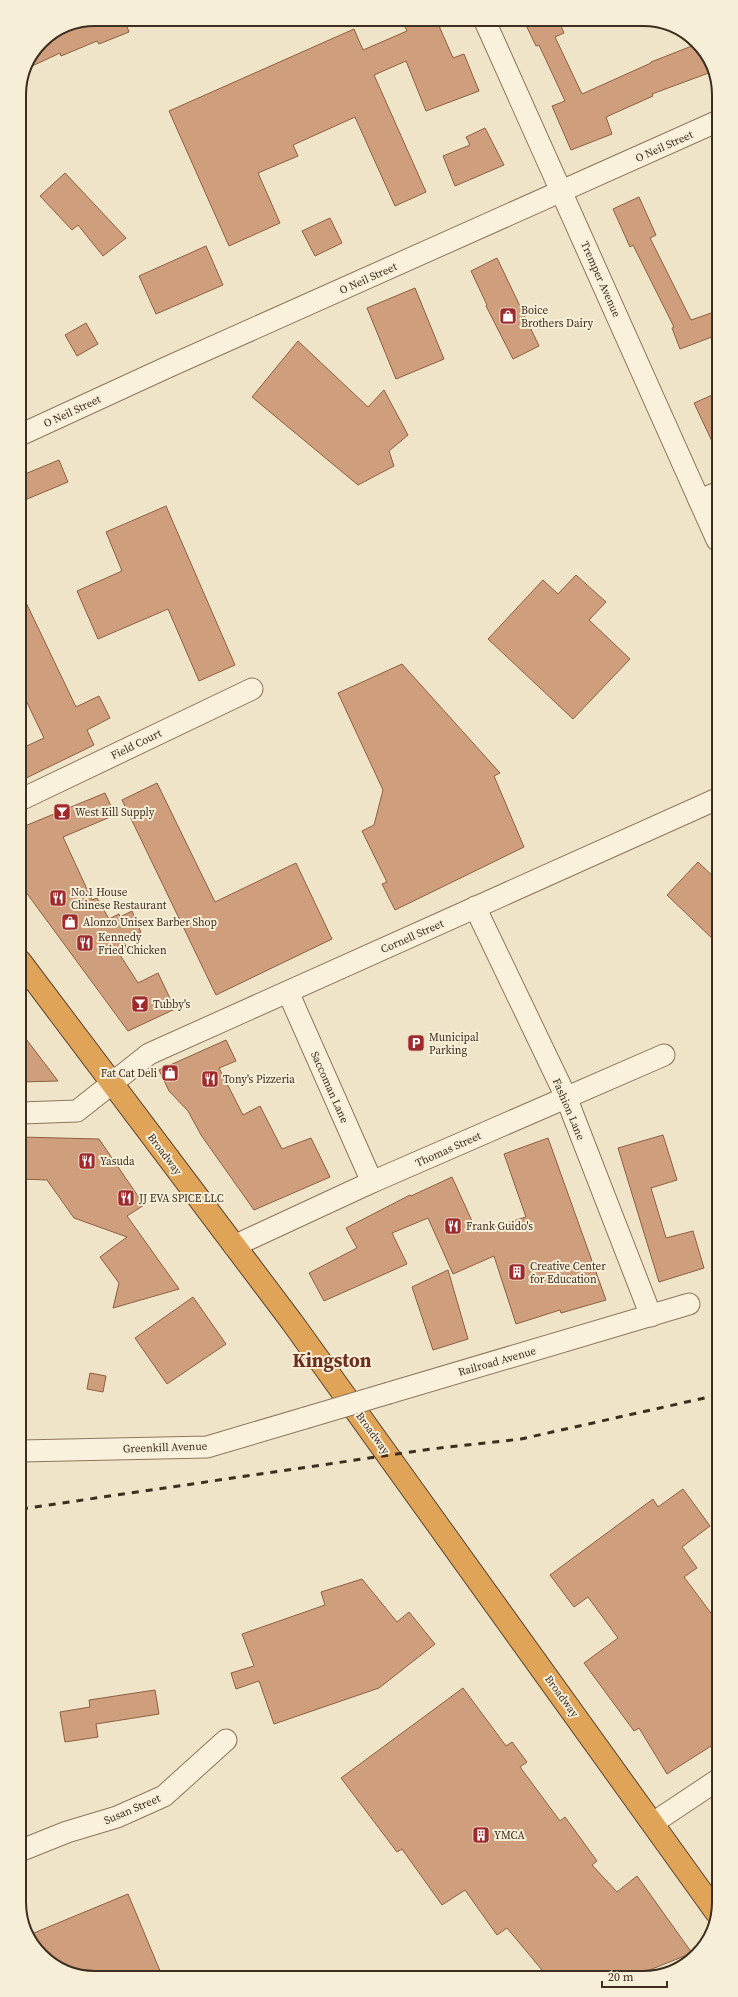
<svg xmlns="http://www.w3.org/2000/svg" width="738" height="1997" font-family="'Source Serif 4',serif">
<rect width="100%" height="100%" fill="#f0e4c8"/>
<g fill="#cf9f7d" stroke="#8d5f41">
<path d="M 95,19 L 124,19 L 129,32 L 99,44 L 97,41 L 61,56 L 60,53 L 30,67 L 41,41 L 66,25 Z"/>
<path d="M 401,19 L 436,19 L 453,58 L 464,54 L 479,91 L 426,111 L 406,61 L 374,75 L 426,192 L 395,206 L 355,117 L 293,145 L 298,156 L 258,173 L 280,223 L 229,246 L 169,111 L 354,29 L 363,50 L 407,31 Z"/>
<path d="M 523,19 L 558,19 L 564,33 L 555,37 L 582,94 L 651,63 L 651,62 L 697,44 L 714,71 L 652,94 L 653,96 L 606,117 L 612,134 L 571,150 L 552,106 L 565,101 L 539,45 L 536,46 Z"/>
<path d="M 485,128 L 504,165 L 455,186 L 443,156 L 470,145 L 466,137 Z"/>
<path d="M 65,173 L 126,238 L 103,256 L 78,225 L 72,230 L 40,196 Z"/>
<path d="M 639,197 L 656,235 L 650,238 L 691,320 L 717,311 L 717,335 L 680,349 L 672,328 L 674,327 L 633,245 L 630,247 L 613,209 Z"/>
<path d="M 330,218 L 342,243 L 315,256 L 302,231 Z"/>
<path d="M 206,246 L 223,285 L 156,314 L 139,276 Z"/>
<path d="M 497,258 L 539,346 L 513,359 L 486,306 L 487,305 L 471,271 Z"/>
<path d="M 415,288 L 444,359 L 396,379 L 367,308 Z"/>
<path d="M 86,323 L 98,344 L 77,356 L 65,335 Z"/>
<path d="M 298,341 L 368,407 L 384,390 L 408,435 L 389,451 L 394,466 L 358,485 L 252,397 Z"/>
<path d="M 717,393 L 717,452 L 694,403 Z"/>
<path d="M 59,460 L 68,482 L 20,502 L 20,476 Z"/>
<path d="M 166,506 L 235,665 L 199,681 L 168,609 L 98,639 L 77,591 L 122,571 L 106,532 Z"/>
<path d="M 576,575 L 606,602 L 589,620 L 630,659 L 573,719 L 488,639 L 543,580 L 558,594 Z"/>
<path d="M 20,590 L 76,707 L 99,696 L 110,718 L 87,730 L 94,745 L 20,781 L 20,749 L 44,738 L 20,688 Z"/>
<path d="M 402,664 L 500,773 L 494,776 L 524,847 L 395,910 L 382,884 L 387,882 L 362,831 L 374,825 L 383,790 L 338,693 Z"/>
<path d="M 157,783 L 215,902 L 296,863 L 332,939 L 216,995 L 122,800 Z"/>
<path d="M 105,793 L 115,815 L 63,837 L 92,900 L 97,898 L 109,919 L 119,914 L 120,917 L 132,911 L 141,932 L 123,940 L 128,951 L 120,955 L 138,983 L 158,973 L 175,1009 L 128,1031 L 20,884 L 20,828 Z"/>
<path d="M 698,862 L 718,881 L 718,944 L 667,895 Z"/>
<path d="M 20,1031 L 58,1081 L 20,1082 Z"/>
<path d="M 226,1040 L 236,1061 L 219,1068 L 243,1115 L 260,1106 L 282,1149 L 311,1138 L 330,1177 L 254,1210 L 201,1135 L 188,1111 L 169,1091 L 159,1070 Z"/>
<path d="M 663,1135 L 677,1180 L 651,1188 L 666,1238 L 693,1231 L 704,1268 L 659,1282 L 618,1148 Z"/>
<path d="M 21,1137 L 99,1139 L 144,1205 L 127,1216 L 179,1289 L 113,1308 L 119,1283 L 100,1257 L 127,1237 L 74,1218 L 47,1180 L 21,1179 Z"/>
<path d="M 548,1138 L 606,1300 L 561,1313 L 560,1310 L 516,1324 L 494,1256 L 453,1274 L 428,1218 L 392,1233 L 407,1264 L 324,1301 L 309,1273 L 357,1248 L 346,1228 L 410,1195 L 411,1196 L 452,1177 L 477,1232 L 526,1217 L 504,1154 Z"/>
<path d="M 448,1270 L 468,1339 L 433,1350 L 412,1287 Z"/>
<path d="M 193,1297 L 226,1344 L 167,1384 L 135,1338 Z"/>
<path d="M 90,1373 L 106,1376 L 103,1392 L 87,1389 Z"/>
<path d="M 683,1489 L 710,1526 L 682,1547 L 697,1568 L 684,1577 L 719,1624 L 719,1741 L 667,1774 L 639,1728 L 634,1731 L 584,1663 L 618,1638 L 588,1597 L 574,1607 L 550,1575 L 653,1499 L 658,1507 Z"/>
<path d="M 362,1579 L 397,1622 L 409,1612 L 435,1644 L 379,1688 L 274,1724 L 259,1681 L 236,1689 L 231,1673 L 254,1666 L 242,1634 L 325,1605 L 321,1592 Z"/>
<path d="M 463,1688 L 506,1746 L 512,1742 L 527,1762 L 520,1767 L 560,1821 L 565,1817 L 597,1861 L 592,1865 L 617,1892 L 637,1876 L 692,1953 L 637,1975 L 547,1976 L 507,1928 L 497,1935 L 465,1890 L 442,1905 L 402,1849 L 397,1852 L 341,1778 Z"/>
<path d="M 155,1690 L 159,1714 L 96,1724 L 98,1737 L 65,1742 L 60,1712 L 90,1707 L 89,1700 Z"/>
<path d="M 128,1894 L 163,1978 L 89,1978 L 45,1959 L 29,1935 Z"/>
</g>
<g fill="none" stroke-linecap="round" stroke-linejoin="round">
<defs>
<g id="minor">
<path d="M 484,19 L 717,540"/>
<path d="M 20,435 L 170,366 L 716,122"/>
<path d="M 699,500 L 717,493"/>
<path d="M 20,800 L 252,689"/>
<path d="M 475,907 L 566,1097 L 651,1316"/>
<path d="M 288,992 L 372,1182"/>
<path d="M 21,1113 L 77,1111 L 149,1054 L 717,799"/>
<path d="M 234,1246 L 372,1182 L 664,1055"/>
<path d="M 389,1393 L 689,1304"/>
<path d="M 21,1451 L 207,1447 L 305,1418"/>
<path d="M 653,1823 L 719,1779"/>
<path d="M 22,1850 L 67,1832 L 117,1817 L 164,1796 L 226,1740"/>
</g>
<path id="highway" d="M 20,961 L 292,1322 L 716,1912"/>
</defs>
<use href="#minor" stroke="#8d765c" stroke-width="23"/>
<use href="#highway" stroke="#5b4430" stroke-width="24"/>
<use href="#minor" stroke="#faf1dc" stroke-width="21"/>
<use href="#highway" stroke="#e0a458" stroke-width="22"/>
<path stroke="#3d2e20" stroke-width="3" stroke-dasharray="7 7" stroke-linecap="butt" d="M 21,1509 L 431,1449 L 521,1439 L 718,1395"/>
<defs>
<path id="minor-bridge" d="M 305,1418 L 389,1393"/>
</defs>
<use href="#minor-bridge" stroke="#8d765c" stroke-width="23" stroke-linecap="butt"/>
<use href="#minor-bridge" stroke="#faf1dc" stroke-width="21"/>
</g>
<defs>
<symbol id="shop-square" viewBox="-11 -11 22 22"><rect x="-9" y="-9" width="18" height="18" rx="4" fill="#9e2a2b" stroke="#f7eed8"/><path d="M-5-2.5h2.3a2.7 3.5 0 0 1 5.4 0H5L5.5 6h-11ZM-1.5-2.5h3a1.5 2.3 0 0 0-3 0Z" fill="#fff"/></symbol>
<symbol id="bar-square" viewBox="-11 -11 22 22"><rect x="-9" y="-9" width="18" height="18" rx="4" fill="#9e2a2b" stroke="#f7eed8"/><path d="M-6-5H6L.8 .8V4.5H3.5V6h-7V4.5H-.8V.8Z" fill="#fff"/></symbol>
<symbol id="restaurant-square" viewBox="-11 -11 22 22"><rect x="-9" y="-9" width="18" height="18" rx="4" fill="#9e2a2b" stroke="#f7eed8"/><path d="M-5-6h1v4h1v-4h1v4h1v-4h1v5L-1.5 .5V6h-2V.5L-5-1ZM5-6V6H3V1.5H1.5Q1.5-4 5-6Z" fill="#fff"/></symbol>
<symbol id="parking-square" viewBox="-11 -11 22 22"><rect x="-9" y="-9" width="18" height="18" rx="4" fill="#9e2a2b" stroke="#f7eed8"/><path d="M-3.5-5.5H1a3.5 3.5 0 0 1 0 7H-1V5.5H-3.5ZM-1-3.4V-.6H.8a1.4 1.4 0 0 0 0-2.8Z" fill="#fff"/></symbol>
<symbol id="building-square" viewBox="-11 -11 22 22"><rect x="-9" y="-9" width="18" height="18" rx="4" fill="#9e2a2b" stroke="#f7eed8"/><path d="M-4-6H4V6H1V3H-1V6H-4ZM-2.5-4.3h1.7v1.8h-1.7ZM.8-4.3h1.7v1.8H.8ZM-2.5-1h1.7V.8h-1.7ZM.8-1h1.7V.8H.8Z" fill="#fff"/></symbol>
</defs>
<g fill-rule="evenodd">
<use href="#shop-square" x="498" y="306" width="20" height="20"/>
<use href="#bar-square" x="52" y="802" width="20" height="20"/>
<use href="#restaurant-square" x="48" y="888" width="20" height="20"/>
<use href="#shop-square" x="60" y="912" width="20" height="20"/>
<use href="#restaurant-square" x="75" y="933" width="20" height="20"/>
<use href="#bar-square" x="130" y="994" width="20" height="20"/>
<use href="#parking-square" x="406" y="1033" width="20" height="20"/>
<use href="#shop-square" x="160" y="1063" width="20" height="20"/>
<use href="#restaurant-square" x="200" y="1069" width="20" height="20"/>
<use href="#restaurant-square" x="77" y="1151" width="20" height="20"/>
<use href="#restaurant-square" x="116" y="1188" width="20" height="20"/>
<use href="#restaurant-square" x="443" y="1216" width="20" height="20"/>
<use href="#building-square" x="507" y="1262" width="20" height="20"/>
<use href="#building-square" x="471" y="1825" width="20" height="20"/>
</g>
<g text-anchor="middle" stroke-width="4" stroke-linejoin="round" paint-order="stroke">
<g font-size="11" fill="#3d2e20" stroke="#f7eed8">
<text transform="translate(664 146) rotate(-24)" y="4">O Neil Street</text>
<text transform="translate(368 278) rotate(-24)" y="4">O Neil Street</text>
<text transform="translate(601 279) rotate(66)" y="4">Tremper Avenue</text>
<text transform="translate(72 411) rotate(-25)" y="4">O Neil Street</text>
<text transform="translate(136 744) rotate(-26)" y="4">Field Court</text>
<text transform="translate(412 936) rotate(-24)" y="4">Cornell Street</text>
<text transform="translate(330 1087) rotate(66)" y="4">Saccoman Lane</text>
<text transform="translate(569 1109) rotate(67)" y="4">Fashion Lane</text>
<text transform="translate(448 1149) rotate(-24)" y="4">Thomas Street</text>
<text transform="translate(165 1154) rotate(53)" y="4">Broadway</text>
<text transform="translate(497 1361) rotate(-16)" y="4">Railroad Avenue</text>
<text transform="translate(373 1433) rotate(54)" y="4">Broadway</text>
<text transform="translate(165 1447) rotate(-2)" y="4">Greenkill Avenue</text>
<text transform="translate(562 1696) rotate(54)" y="4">Broadway</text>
<text transform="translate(132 1809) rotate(-23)" y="4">Susan Street</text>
</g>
<g font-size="11" fill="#3d2e20" stroke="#f7eed8" text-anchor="start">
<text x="521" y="314">Boice<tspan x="521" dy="13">Brothers Dairy</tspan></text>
<text x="75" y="816">West Kill Supply</text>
<text x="71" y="896">No.1 House<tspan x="71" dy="13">Chinese Restaurant</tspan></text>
<text x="83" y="926">Alonzo Unisex Barber Shop</text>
<text x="98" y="941">Kennedy<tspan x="98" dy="13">Fried Chicken</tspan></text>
<text x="153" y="1008">Tubby's</text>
<text x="429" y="1041">Municipal<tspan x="429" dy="13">Parking</tspan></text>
<text x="157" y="1077" text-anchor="end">Fat Cat Deli</text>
<text x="223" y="1083">Tony's Pizzeria</text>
<text x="100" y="1165">Yasuda</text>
<text x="139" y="1202">JJ EVA SPICE LLC</text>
<text x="466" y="1230">Frank Guido's</text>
<text x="530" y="1270">Creative Center<tspan x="530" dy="13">for Education</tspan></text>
<text x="494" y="1839">YMCA</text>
</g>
<g font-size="19" font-weight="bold" fill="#6b2e1e" stroke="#f7eed8">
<text x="332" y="1367">Kingston</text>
</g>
</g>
<path d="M0 0H738V1997H0ZM95 26H643A69 69 0 0 1 712 95V1902A69 69 0 0 1 643 1971H95A69 69 0 0 1 26 1902V95A69 69 0 0 1 95 26Z" fill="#f7eed8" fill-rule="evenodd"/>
<path fill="none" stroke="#3d2e20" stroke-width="2" d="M95 26H643A69 69 0 0 1 712 95V1902A69 69 0 0 1 643 1971H95A69 69 0 0 1 26 1902V95A69 69 0 0 1 95 26Z"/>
<path d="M602 1981v6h65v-6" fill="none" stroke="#3d2e20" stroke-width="2"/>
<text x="608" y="1981" font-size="12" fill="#3d2e20" stroke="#f7eed8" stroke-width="3" paint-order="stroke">20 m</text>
</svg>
